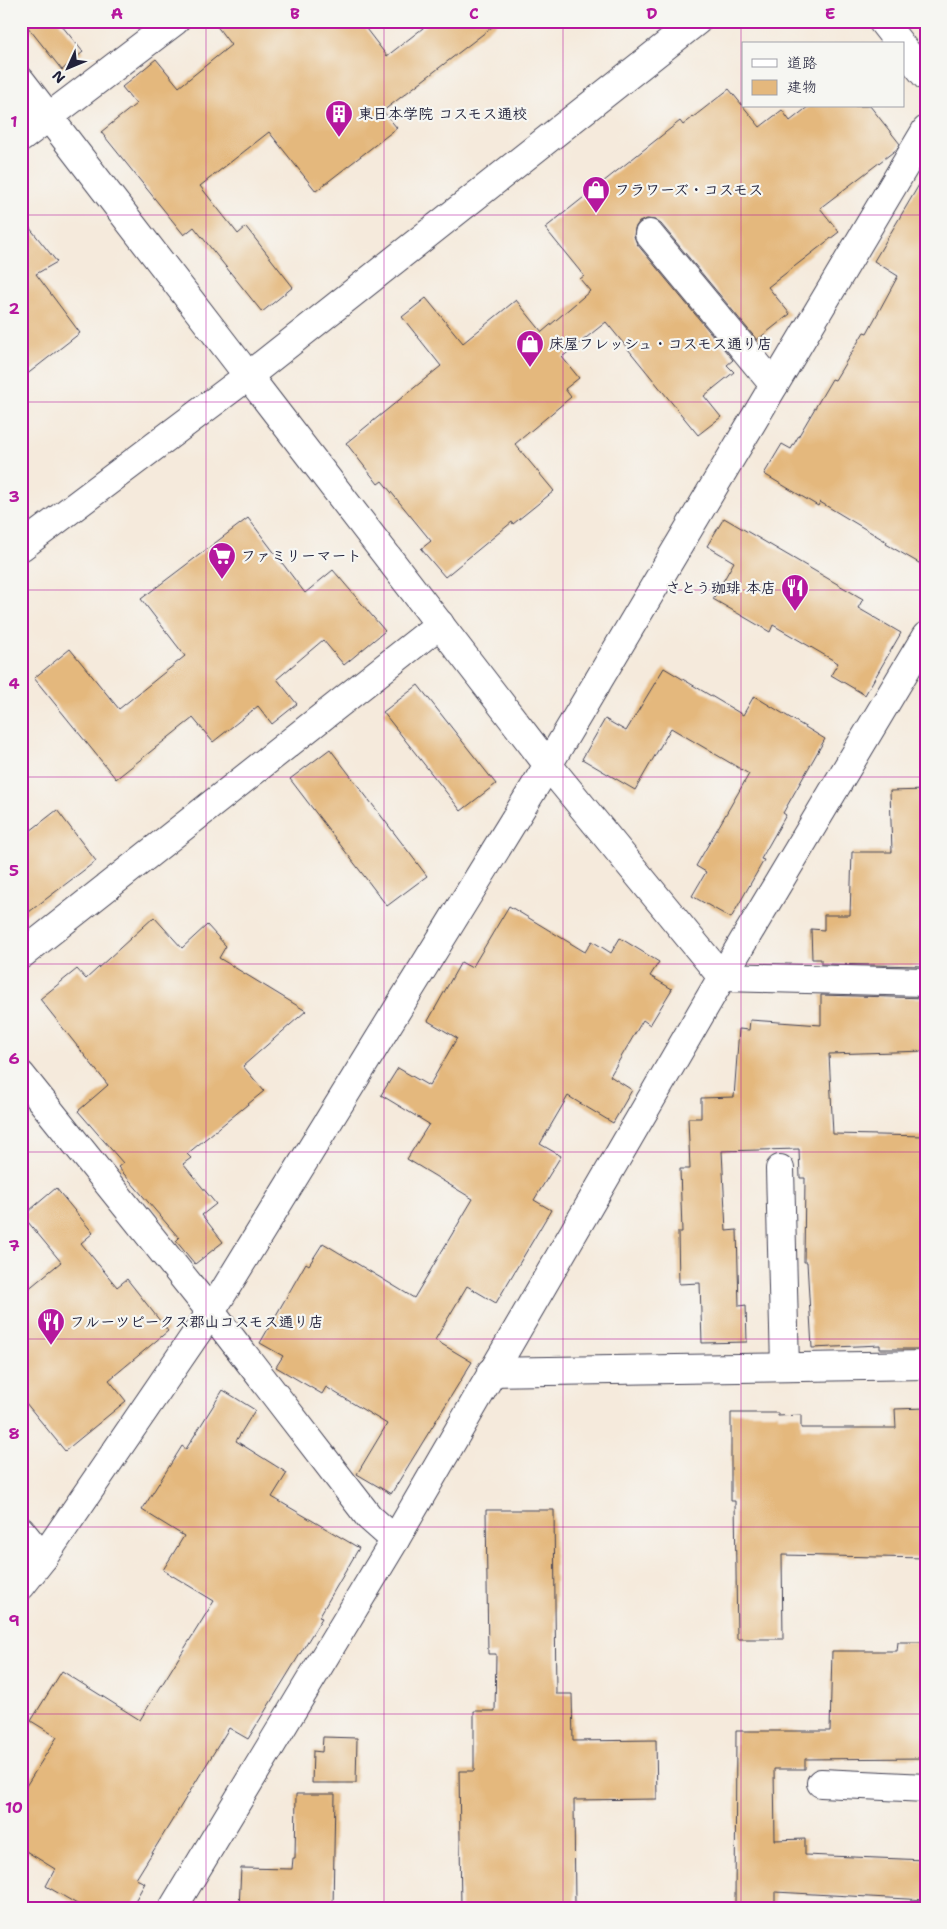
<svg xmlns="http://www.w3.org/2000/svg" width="947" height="1929" font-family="'Shantell Sans','Klee One',sans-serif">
<rect width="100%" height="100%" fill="#f6f6f2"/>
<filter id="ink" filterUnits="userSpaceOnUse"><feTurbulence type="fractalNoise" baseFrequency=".02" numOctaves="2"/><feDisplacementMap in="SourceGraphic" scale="10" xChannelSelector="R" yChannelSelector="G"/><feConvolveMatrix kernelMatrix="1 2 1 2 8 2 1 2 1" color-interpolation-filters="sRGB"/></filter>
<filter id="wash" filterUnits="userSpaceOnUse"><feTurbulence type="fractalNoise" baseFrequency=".0096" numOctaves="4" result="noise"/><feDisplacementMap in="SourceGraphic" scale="20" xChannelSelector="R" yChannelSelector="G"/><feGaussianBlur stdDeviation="1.12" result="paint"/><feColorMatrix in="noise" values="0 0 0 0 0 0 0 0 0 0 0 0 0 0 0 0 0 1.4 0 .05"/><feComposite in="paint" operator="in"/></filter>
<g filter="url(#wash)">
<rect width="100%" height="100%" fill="#f5eadc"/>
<g id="blocks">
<g fill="#e4b87d">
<path d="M 23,21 L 58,21 L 83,52 L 62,70 Z"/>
<path d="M 213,21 L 360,21 L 387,56 L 432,21 L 500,21 L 383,111 L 397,128 L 316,191 L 269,132 L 200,186 L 238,234 L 246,227 L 293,287 L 262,312 L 194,227 L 184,235 L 101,132 L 136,104 L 122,87 L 156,59 L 179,87 L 231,45 Z"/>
<path d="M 729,89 L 760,127 L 782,110 L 790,121 L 809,106 L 870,106 L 900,144 L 897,149 L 820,208 L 839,232 L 768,287 L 790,314 L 757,340 L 661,224 L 655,220 L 647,219 L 639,222 L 635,228 L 634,236 L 637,244 L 733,360 L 727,365 L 734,372 L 704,396 L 721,417 L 698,435 L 606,322 L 562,357 L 579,378 L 565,389 L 571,397 L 515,444 L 554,491 L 513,524 L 512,522 L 445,577 L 421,549 L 431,541 L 382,481 L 378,484 L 346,443 L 441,366 L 402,317 L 426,298 L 463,343 L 516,300 L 542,332 L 590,291 L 580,279 L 584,276 L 545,228 L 680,121 L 683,125 Z"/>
<path d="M 926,173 L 926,567 L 886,544 L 887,542 L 820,502 L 818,506 L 764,474 L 782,444 L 791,449 L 832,379 L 835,380 L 864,332 L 867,333 L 898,276 L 874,261 Z"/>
<path d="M 21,217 L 57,262 L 36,274 L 80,333 L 21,379 Z"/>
<path d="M 248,518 L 305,593 L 333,570 L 385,631 L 344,665 L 323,640 L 277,679 L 297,704 L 272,724 L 258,706 L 213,742 L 193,718 L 116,779 L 34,678 L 70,649 L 119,709 L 185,656 L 141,599 Z"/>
<path d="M 724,518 L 863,599 L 858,608 L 901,633 L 865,695 L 831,675 L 838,663 L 773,625 L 770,632 L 713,599 L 734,562 L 707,546 Z"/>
<path d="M 664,668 L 743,715 L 754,696 L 825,739 L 783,813 L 786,815 L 761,859 L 764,860 L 731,918 L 692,896 L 706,872 L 696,866 L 749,774 L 671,728 L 635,790 L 582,759 L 605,719 L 626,731 Z"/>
<path d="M 418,685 L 496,784 L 461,811 L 383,712 Z"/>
<path d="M 330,749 L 427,876 L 387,906 L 290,779 Z"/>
<path d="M 926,790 L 926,966 L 821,964 L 821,959 L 812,959 L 811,929 L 824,930 L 824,915 L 850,915 L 852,852 L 892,852 L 890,791 Z"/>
<path d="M 57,810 L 96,861 L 21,918 L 21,838 Z"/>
<path d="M 509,906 L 585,952 L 592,941 L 611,953 L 620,938 L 659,962 L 650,976 L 672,989 L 650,1025 L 643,1020 L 610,1076 L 632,1090 L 613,1123 L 568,1096 L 540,1144 L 561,1156 L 534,1200 L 551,1210 L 496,1303 L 467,1286 L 435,1340 L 472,1362 L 391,1494 L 357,1474 L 387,1424 L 326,1387 L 322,1394 L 276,1367 L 283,1356 L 260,1343 L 306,1263 L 309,1265 L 323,1243 L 414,1298 L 473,1199 L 407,1159 L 429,1124 L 381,1095 L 398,1068 L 429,1086 L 457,1038 L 428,1021 L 461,962 L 472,968 Z"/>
<path d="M 154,917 L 182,948 L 207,925 L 226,946 L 219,958 L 306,1011 L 243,1066 L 264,1091 L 187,1154 L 191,1158 L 183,1164 L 216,1204 L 202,1215 L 223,1242 L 195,1264 L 176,1241 L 179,1238 L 118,1167 L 123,1163 L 78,1111 L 108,1085 L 40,999 L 77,969 L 86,979 Z"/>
<path d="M 821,995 L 926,998 L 926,1051 L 829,1054 L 833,1134 L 926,1136 L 926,1349 L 880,1349 L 880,1345 L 812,1348 L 807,1262 L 804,1262 L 805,1178 L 800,1178 L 799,1149 L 722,1151 L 726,1231 L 737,1230 L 739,1306 L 746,1305 L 747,1342 L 702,1343 L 700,1283 L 679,1284 L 678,1232 L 682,1232 L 680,1169 L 690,1169 L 688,1118 L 701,1118 L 701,1098 L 734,1097 L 739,1029 L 749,1030 L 750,1020 L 821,1025 Z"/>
<path d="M 56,1188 L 93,1233 L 81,1243 L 117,1287 L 127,1279 L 168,1331 L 109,1380 L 126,1401 L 65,1451 L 21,1397 L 21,1295 L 61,1262 L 23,1216 Z"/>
<path d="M 223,1390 L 255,1410 L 236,1441 L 287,1473 L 272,1497 L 359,1548 L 319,1617 L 322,1618 L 248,1739 L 229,1728 L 136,1879 L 145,1883 L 131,1908 L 84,1908 L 46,1886 L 55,1869 L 21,1848 L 21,1794 L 57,1737 L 31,1721 L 62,1671 L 140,1720 L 214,1601 L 163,1570 L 184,1536 L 142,1510 L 182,1446 L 186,1449 Z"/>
<path d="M 926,1408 L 926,1558 L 782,1555 L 783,1639 L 737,1639 L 735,1501 L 731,1501 L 731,1413 L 778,1413 L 778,1416 L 801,1415 L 801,1428 L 896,1428 L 895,1409 Z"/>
<path d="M 486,1510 L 554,1510 L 556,1694 L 572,1694 L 573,1741 L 656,1740 L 657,1799 L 574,1800 L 575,1908 L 461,1908 L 459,1771 L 474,1771 L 474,1711 L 495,1711 L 496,1654 L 488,1654 Z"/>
<path d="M 898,1642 L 926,1642 L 926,1758 L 805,1759 L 805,1769 L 774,1769 L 775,1840 L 805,1839 L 805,1855 L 926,1860 L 926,1900 L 775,1892 L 775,1908 L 735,1908 L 736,1731 L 830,1731 L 832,1651 L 897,1651 Z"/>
<path d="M 323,1737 L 357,1738 L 356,1783 L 312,1783 L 313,1751 L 322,1752 Z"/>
<path d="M 296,1794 L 335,1794 L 333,1908 L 239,1908 L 241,1868 L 292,1869 L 293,1858 L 295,1858 Z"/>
</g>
</g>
</g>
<g filter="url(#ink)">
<use href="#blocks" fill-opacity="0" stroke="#424053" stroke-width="1"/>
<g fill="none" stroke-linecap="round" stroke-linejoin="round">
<defs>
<g id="minor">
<path d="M 882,21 L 900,44"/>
<path d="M 903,48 L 926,76"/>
<path d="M 21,81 L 548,765 L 722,977 L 926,982"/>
<path d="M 21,138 L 175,21"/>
<path d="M 649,234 L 774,385"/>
<path d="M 21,547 L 248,376 L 697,21"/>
<path d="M 21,955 L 440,624"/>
<path d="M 21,1075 L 211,1312 L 369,1517 L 395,1540"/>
<path d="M 780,1169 L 785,1367"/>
<path d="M 491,1372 L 926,1365"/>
<path d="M 21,1531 L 43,1558"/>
<path d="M 21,1586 L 43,1558 L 211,1312 L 548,765 L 926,130"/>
<path d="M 821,1783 L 926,1788"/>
<path d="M 173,1908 L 395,1540 L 722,977 L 926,636"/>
</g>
</defs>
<use href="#minor" stroke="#424053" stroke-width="30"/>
<use href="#minor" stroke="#fff" stroke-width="28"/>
</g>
</g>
<path fill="none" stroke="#b5179e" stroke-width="1" stroke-opacity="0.55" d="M 206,21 L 206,1908M 384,21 L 384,1908M 563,21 L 563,1908M 741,21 L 741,1908M 21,215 L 926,215M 21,402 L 926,402M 21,590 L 926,590M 21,777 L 926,777M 21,964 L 926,964M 21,1152 L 926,1152M 21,1339 L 926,1339M 21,1527 L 926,1527M 21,1714 L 926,1714"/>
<defs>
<symbol id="building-pin" viewBox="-11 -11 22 30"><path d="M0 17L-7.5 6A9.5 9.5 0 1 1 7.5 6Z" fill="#b5179e" stroke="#f6f6f2"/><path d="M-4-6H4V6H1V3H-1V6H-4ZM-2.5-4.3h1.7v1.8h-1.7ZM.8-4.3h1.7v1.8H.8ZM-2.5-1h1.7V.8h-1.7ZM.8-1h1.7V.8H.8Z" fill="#fff"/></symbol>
<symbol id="shop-pin" viewBox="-11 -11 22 30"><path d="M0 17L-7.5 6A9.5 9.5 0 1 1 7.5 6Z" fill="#b5179e" stroke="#f6f6f2"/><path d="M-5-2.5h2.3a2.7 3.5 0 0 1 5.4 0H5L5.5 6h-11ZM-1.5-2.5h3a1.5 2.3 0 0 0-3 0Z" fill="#fff"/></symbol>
<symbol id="supermarket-pin" viewBox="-11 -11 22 30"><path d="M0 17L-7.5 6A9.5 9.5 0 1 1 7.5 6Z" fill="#b5179e" stroke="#f6f6f2"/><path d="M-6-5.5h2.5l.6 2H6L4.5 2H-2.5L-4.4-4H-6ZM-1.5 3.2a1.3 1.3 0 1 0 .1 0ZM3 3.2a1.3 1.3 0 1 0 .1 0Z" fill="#fff"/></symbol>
<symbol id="restaurant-pin" viewBox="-11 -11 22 30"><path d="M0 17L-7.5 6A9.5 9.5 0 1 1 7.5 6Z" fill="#b5179e" stroke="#f6f6f2"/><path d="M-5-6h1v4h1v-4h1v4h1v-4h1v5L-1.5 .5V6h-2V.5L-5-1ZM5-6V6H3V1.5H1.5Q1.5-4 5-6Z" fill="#fff"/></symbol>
</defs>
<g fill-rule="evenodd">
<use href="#building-pin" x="323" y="98" width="32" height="43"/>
<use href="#shop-pin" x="580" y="174" width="32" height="43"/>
<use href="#shop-pin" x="514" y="328" width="32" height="43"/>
<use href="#supermarket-pin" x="206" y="540" width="32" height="43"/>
<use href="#restaurant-pin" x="779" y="572" width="32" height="43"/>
<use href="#restaurant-pin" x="35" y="1306" width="32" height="43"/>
</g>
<g text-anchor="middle" stroke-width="4.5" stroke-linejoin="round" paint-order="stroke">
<g font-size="15" font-weight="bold" fill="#22223b" stroke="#f6f6f2" text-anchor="start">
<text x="358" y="119">東日本学院 コスモス通校</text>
<text x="615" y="195">フラワーズ・コスモス</text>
<text x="549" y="349">床屋フレッシュ・コスモス通り店</text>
<text x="241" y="561">ファミリーマート</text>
<text x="776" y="593" text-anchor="end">さとう珈琲 本店</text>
<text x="70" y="1327">フルーツピークス郡山コスモス通り店</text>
</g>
</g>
<rect width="947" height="1929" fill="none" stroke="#f6f6f2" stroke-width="55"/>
<rect x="742" y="42" width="162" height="65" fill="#f6f6f2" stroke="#a1a1a9"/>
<rect x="752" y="59" width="25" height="8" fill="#ffffff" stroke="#a1a1a9"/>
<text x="787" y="68" font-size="15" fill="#22223b">道路</text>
<rect x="752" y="80" width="25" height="15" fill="#e4b87d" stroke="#a1a1a9"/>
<text x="787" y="92" font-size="15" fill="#22223b">建物</text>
<g transform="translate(68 68) rotate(226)" stroke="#f6f6f2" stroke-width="4" paint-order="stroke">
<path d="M0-4L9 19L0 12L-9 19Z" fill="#22223b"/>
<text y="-8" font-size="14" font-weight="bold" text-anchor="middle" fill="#22223b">N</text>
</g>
<rect x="28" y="28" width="892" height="1874" fill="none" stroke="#b5179e" stroke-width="2"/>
<g font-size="16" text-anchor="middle" font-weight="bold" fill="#b5179e">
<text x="117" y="19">A</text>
<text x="295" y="19">B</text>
<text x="474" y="19">C</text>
<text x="652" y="19">D</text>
<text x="830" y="19">E</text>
<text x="14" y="127">1</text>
<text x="14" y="314">2</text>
<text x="14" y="502">3</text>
<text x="14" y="689">4</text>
<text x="14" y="876">5</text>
<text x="14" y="1064">6</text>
<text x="14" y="1251">7</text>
<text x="14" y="1439">8</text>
<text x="14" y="1626">9</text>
<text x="14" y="1813">10</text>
</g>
</svg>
